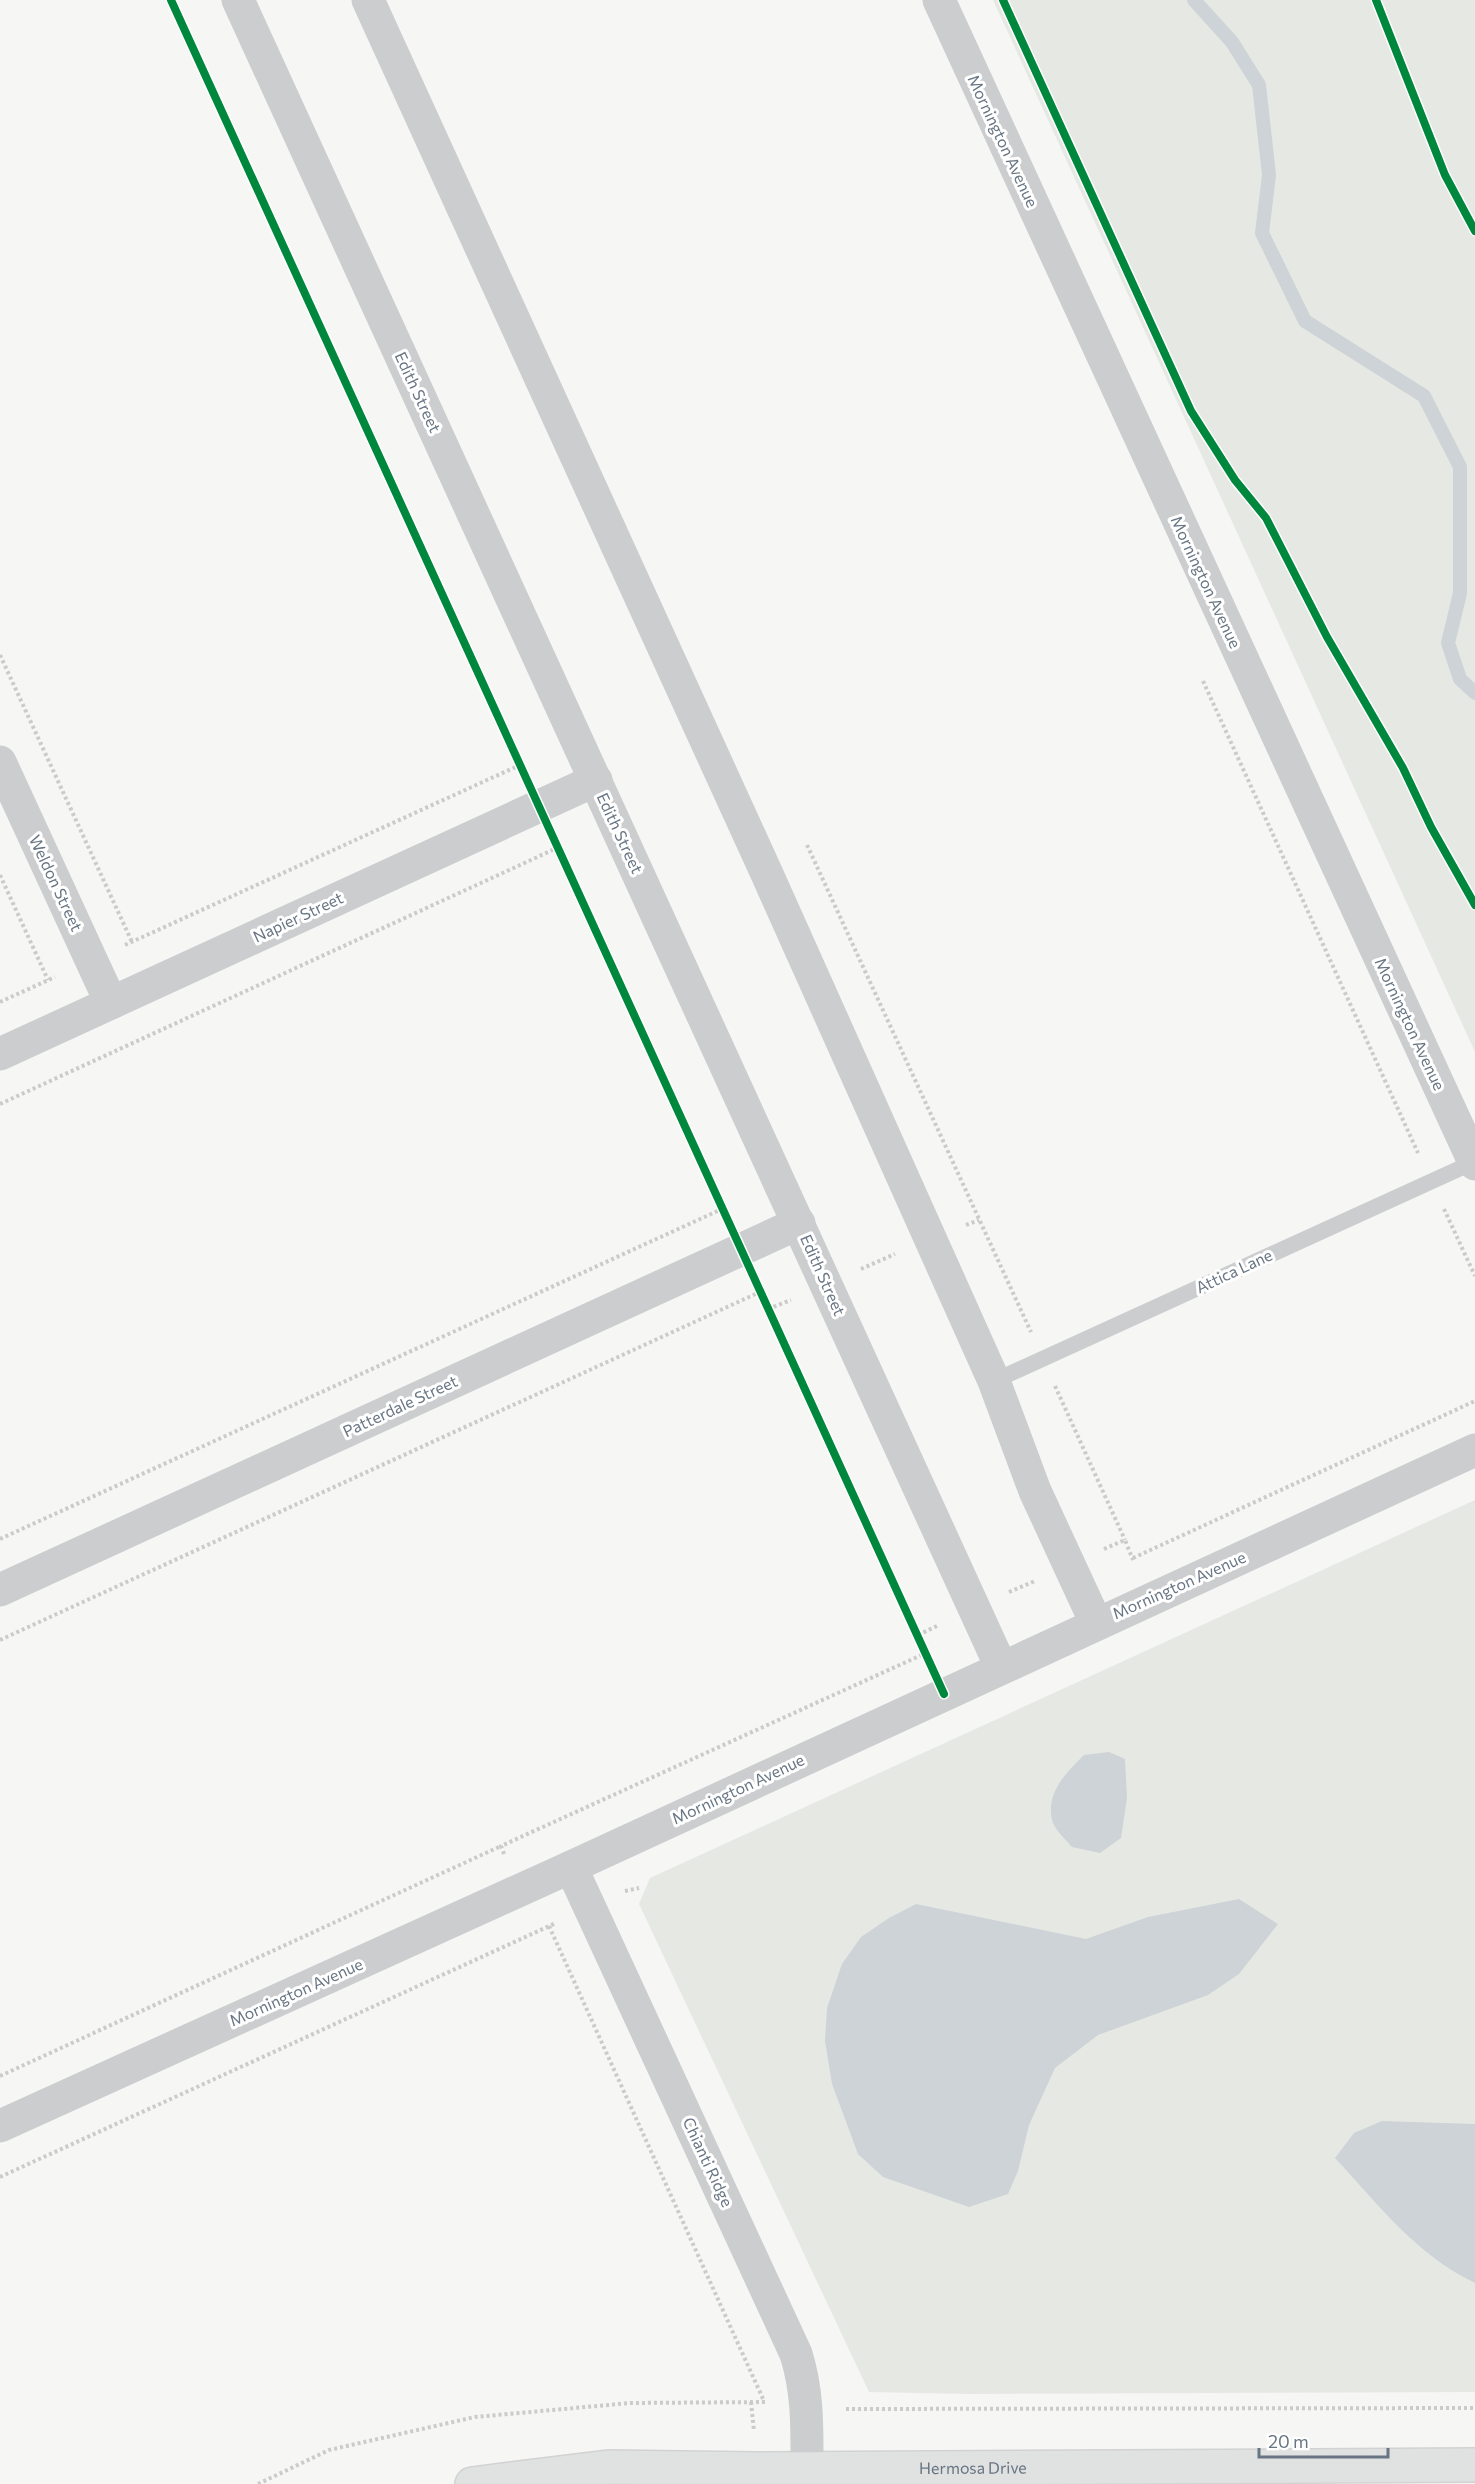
<svg xmlns="http://www.w3.org/2000/svg" width="1475" height="2484" font-family="Commissioner,sans-serif">
<rect width="100%" height="100%" fill="#f6f6f5"/>
<g fill="#e6e9e3">
<path d="M 993,0 L 1475,0 L 1475,1052 Z"/>
<path d="M 1475,1500 L 1475,2392 L 970,2394 L 869,2392 L 639,1904 L 650,1878 Z"/>
</g>
<g fill="#cdd3d6">
<path d="M 1109,1752 L 1125,1759 L 1127,1798 L 1121,1838 L 1100,1853 L 1072,1847 C 1066,1840 1054,1829 1052,1820 C 1046,1792 1066,1773 1084,1755 Z"/>
<path d="M 1239,1899 L 1278,1924 L 1239,1974 L 1208,1995 L 1098,2035 L 1055,2068 L 1029,2125 L 1018,2171 L 1008,2194 L 969,2207 L 883,2177 L 858,2154 L 832,2084 L 825,2041 L 827,2008 L 842,1964 L 861,1937 L 889,1918 L 916,1904 L 1086,1939 L 1148,1917 Z"/>
<path d="M 1382,2121 L 1475,2124 L 1475,2283 C 1415,2254 1379,2205 1335,2158 L 1354,2133 Z"/>
</g>
<g fill="none" stroke-linecap="round" stroke-linejoin="round">
<path stroke="#cdd3d6" stroke-width="14" d="M 1194,0 L 1232,42 L 1259,85 L 1269,175 L 1262,233 L 1305,321 L 1424,396 L 1460,467 L 1460,593 L 1448,643 L 1460,679 L 1475,693"/>
<defs>
<g id="secondary">
<path id="s1" d="M 472,2484 L 608,2467 L 757,2469 L 1475,2465"/>
</g>
</defs>
<use href="#secondary" stroke="#d2d2d3" stroke-width="36"/>
<g stroke="#cacbca" stroke-width="4" stroke-dasharray="3 3" stroke-linecap="butt">
<path d="M 0,655 L 132,942"/>
<path d="M 1203,681 L 1418,1153"/>
<path d="M 807,845 L 1031,1332"/>
<path d="M 0,875 L 48,980"/>
<path d="M 125,945 L 520,765"/>
<path d="M 0,1002 L 55,977"/>
<path d="M 0,1104 L 557,848"/>
<path d="M 1444,1209 L 1475,1276"/>
<path d="M 966,1225 L 979,1220"/>
<path d="M 861,1269 L 895,1254"/>
<path d="M 768,1309 L 791,1300"/>
<path d="M 1055,1386 L 1125,1540"/>
<path d="M 0,1539 L 722,1209"/>
<path d="M 1104,1549 L 1125,1540 L 1133,1560"/>
<path d="M 1133,1558 L 1475,1401"/>
<path d="M 1009,1592 L 1035,1581"/>
<path d="M 918,1635 L 939,1625"/>
<path d="M 0,1640 L 760,1292"/>
<path d="M 504,1854 L 501,1846 L 926,1653"/>
<path d="M 625,1891 L 639,1888"/>
<path d="M 549,1926 L 764,2401"/>
<path d="M 0,2076 L 501,1846"/>
<path d="M 0,2177 L 556,1923"/>
<path d="M 751,2402 L 754,2431"/>
<path d="M 846,2409 L 1475,2408"/>
<path d="M 258,2484 L 329,2450 L 475,2417 L 630,2403 L 767,2402"/>
</g>
<path stroke="#cccdce" stroke-width="16" d="M 994,1381 L 1474,1162"/>
<g stroke="#cccdce" stroke-width="33">
<path d="M 238,0 L 1001,1667"/>
<path d="M 368,0 L 767,874 L 994,1381 L 1035,1491 L 1096,1623"/>
<path d="M 939,0 L 1475,1164"/>
<path d="M 0,762 L 111,1003"/>
<path d="M 0,1054 L 596,780"/>
<path d="M 0,1590 L 799,1223"/>
<path d="M 571,1867 L 796,2354 C 808,2392 807,2428 807,2467"/>
<path d="M 0,2126 L 571,1867 L 1475,1450"/>
</g>
<use href="#secondary" stroke="#e0e1e1" stroke-width="33"/>
<defs>
<g id="cycleway">
<path d="M 171,0 L 944,1694"/>
<path d="M 1003,0 L 1191,411 L 1235,480 L 1266,518 L 1327,637 L 1403,768 L 1431,827 L 1475,905"/>
<path d="M 1376,0 L 1445,175 L 1475,231"/>
</g>
</defs>
<use href="#cycleway" stroke="#fff" stroke-width="11"/>
<use href="#cycleway" stroke="#00873e" stroke-width="8"/>
</g>
<g text-anchor="middle" stroke-width="6" stroke-linejoin="round" paint-order="stroke">
<g font-size="16" fill="#687583" stroke="#fff">
<text transform="translate(1003 141) rotate(65)" y="6">Mornington Avenue</text>
<text transform="translate(418 392) rotate(65)" y="6">Edith Street</text>
<text transform="translate(1206 582) rotate(65)" y="6">Mornington Avenue</text>
<text transform="translate(620 833) rotate(65)" y="6">Edith Street</text>
<text transform="translate(56 883) rotate(65)" y="6">Weldon Street</text>
<text transform="translate(298 917) rotate(-25)" y="6">Napier Street</text>
<text transform="translate(1410 1024) rotate(65)" y="6">Mornington Avenue</text>
<text transform="translate(1234 1271) rotate(-25)" y="6">Attica Lane</text>
<text transform="translate(823 1275) rotate(66)" y="6">Edith Street</text>
<text transform="translate(400 1406) rotate(-25)" y="6">Patterdale Street</text>
<text transform="translate(1179 1585) rotate(-24)" y="6">Mornington Avenue</text>
<text transform="translate(738 1789) rotate(-25)" y="6">Mornington Avenue</text>
<text transform="translate(296 1992) rotate(-24)" y="6">Mornington Avenue</text>
<text transform="translate(708 2162) rotate(65)" y="6">Chianti Ridge</text>
<text dy="6" stroke="none"><textPath href="#s1" startOffset="502">Hermosa Drive</textPath></text>
</g>
</g>
<path d="M1259 2448v9h129v-9" fill="none" stroke="#687583" stroke-width="3"/>
<text x="1268" y="2448" font-size="18" fill="#687583" stroke="#ffffff" stroke-width="4.5" paint-order="stroke">20 m</text>
</svg>
